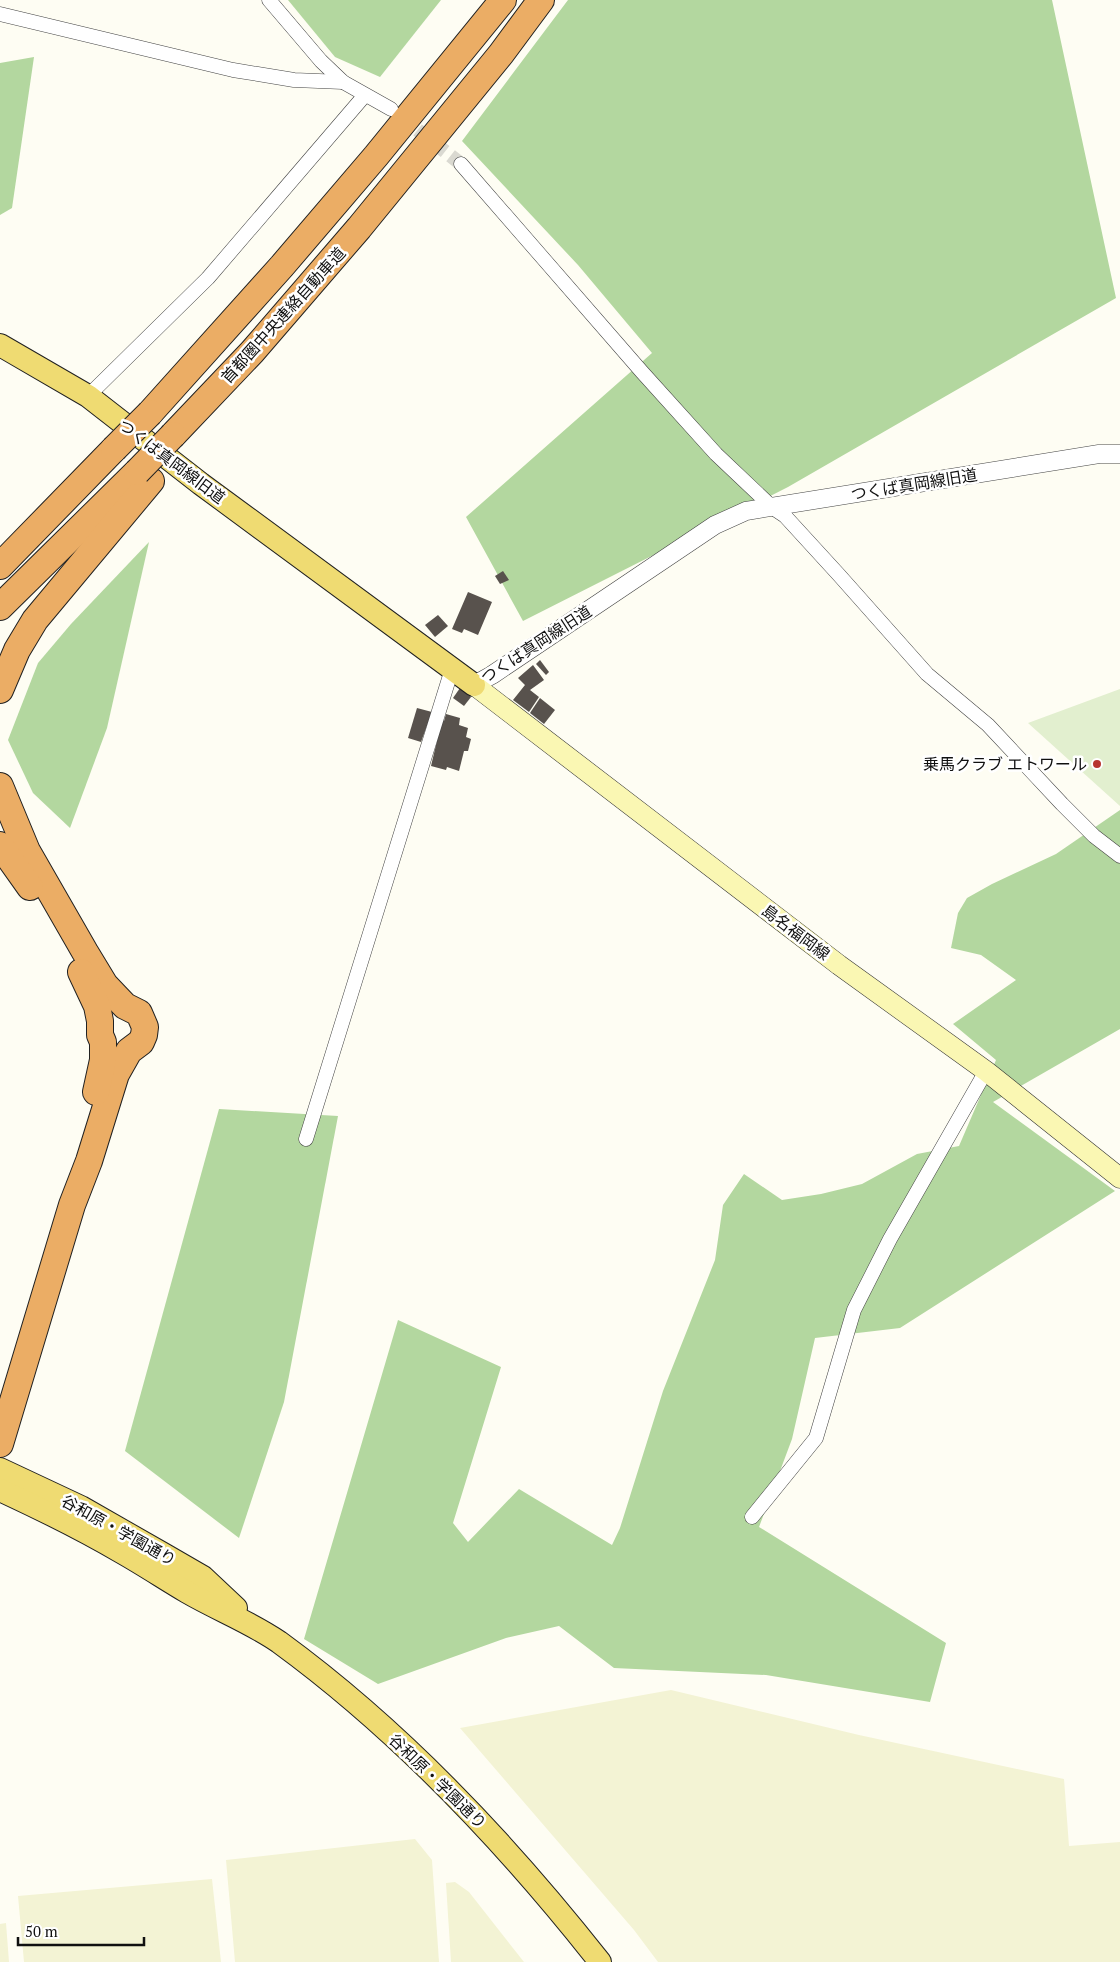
<svg xmlns="http://www.w3.org/2000/svg" width="1120" height="1962" font-family="'PT Serif','Noto Sans JP',serif">
<rect width="100%" height="100%" fill="#fefdf3"/>
<g fill="#f3f3d4">
<path d="M 671,1690 L 859,1735 L 1064,1779 L 1069,1846 L 1120,1842 L 1120,1962 L 658,1962 L 634,1930 L 460,1728 Z"/>
<path d="M 415,1839 L 432,1860 L 439,1962 L 235,1962 L 226,1860 Z"/>
<path d="M 212,1879 L 221,1962 L 24,1962 L 18,1896 Z"/>
<path d="M 455,1882 L 469,1892 L 524,1962 L 451,1962 L 446,1883 Z"/>
<path d="M 6,1923 L 9,1962 L 0,1962 L 0,1924 Z"/>
</g>
<g fill="#b3d79f">
<path d="M 288,0 L 441,0 L 380,77 L 335,57 Z"/>
<path d="M 568,0 L 1052,0 L 1116,298 L 788,487 L 523,621 L 466,517 L 652,353 L 578,265 L 462,141 Z"/>
<path d="M 34,57 L 12,208 L 0,215 L 0,63 Z"/>
<path d="M 149,542 L 107,728 L 70,828 L 33,793 L 8,740 L 38,663 L 71,624 Z"/>
<path d="M 1120,810 L 1120,1029 L 993,1102 L 1115,1191 L 900,1328 L 815,1338 L 792,1439 L 759,1527 L 946,1643 L 930,1702 L 766,1675 L 614,1668 L 559,1626 L 506,1638 L 378,1684 L 304,1639 L 398,1320 L 501,1367 L 453,1523 L 468,1542 L 519,1489 L 612,1545 L 620,1528 L 663,1391 L 715,1260 L 723,1205 L 744,1174 L 782,1200 L 821,1194 L 862,1184 L 917,1154 L 959,1146 L 996,1060 L 953,1024 L 1016,980 L 981,955 L 951,948 L 958,913 L 967,898 L 992,884 L 1056,854 Z"/>
<path d="M 219,1109 L 338,1116 L 284,1402 L 239,1538 L 125,1451 Z"/>
</g>
<path fill="#e2efcf" d="M 1120,689 L 1120,806 L 1028,723 Z"/>
<g fill="#58524d">
<path d="M 503,571 L 509,580 L 500,584 L 495,576 Z"/>
<path d="M 468,592 L 492,602 L 478,635 L 464,629 L 462,633 L 452,629 Z"/>
<path d="M 438,615 L 448,626 L 435,637 L 425,625 Z"/>
<path d="M 540,660 L 549,672 L 546,675 L 536,664 Z"/>
<path d="M 533,665 L 544,680 L 530,690 L 539,697 L 529,712 L 513,700 L 525,685 L 518,678 Z"/>
<path d="M 460,688 L 471,697 L 464,706 L 453,698 Z"/>
<path d="M 540,698 L 555,710 L 544,724 L 530,713 Z"/>
<path d="M 417,708 L 432,712 L 421,742 L 408,738 Z"/>
<path d="M 446,714 L 460,718 L 459,725 L 468,728 L 466,737 L 471,739 L 468,751 L 464,751 L 459,771 L 447,767 L 446,770 L 431,766 L 442,720 L 444,721 Z"/>
</g>
<g fill="none" stroke-linecap="round" stroke-linejoin="round">
<path stroke="#dad9d1" stroke-width="14" stroke-dasharray="14 7" stroke-linecap="butt" d="M 401,117 L 461,164"/>
<defs>
<g id="minor">
<path d="M 269,0 L 321,61 L 343,82 L 391,109"/>
<path d="M 0,14 L 233,70 L 294,80 L 343,82"/>
<path d="M 461,164 L 642,372 L 716,454 L 773,508 L 785,516 L 839,575 L 927,674 L 988,725 L 1062,804 L 1094,836 L 1120,856"/>
<path d="M 88,396 L 208,278 L 365,95"/>
<path d="M 306,1139 L 452,669"/>
<path d="M 752,1517 L 816,1438 L 854,1310 L 890,1239 L 986,1071"/>
</g>
<path id="tertiary" d="M 474,685 L 492,675 L 715,525 L 746,511 L 1099,454 L 1120,454"/>
<path id="secondary" d="M 474,685 L 839,965 L 986,1071 L 1120,1178"/>
<g id="primary">
<path d="M 0,345 L 88,396 L 201,484 L 474,685"/>
<path d="M 0,1469 L 81,1507 L 165,1555 L 203,1577 L 236,1608"/>
<path d="M 0,1490 C 41,1509 82,1529 121,1552 C 144,1565 165,1579 187,1592 C 218,1610 250,1622 279,1642 C 401,1731 507,1844 600,1962"/>
</g>
<g id="motorway">
<path d="M 150,413 L 282,266 L 376,156 L 503,0"/>
<path d="M 173,435 L 252,352 L 359,228 L 501,54 L 541,0"/>
<path d="M 0,566 L 114,449"/>
<path d="M 0,607 L 137,472"/>
<path d="M 0,690 L 17,650 L 35,620 L 151,481"/>
<path d="M 0,786 L 27,851 L 85,952 L 105,985 L 125,1006 L 139,1013 L 145,1027 L 144,1035 L 141,1042 L 129,1051 L 116,1074 L 89,1161 L 72,1205 L 0,1444"/>
<path d="M 0,845 L 30,887"/>
<path d="M 81,972 L 97,1006 L 100,1021 L 100,1035 L 103,1042 L 103,1060 L 96,1092"/>
</g>
</defs>
<use href="#minor" stroke="#434343" stroke-width="15"/>
<use href="#tertiary" stroke="#434343" stroke-width="19"/>
<use href="#secondary" stroke="#323232" stroke-width="21"/>
<use href="#primary" stroke="#212121" stroke-width="24"/>
<use href="#motorway" stroke="#212121" stroke-width="28"/>
<use href="#minor" stroke="#fff" stroke-width="14"/>
<use href="#tertiary" stroke="#fff" stroke-width="18"/>
<use href="#secondary" stroke="#faf7b3" stroke-width="20"/>
<use href="#primary" stroke="#efdb72" stroke-width="22"/>
<use href="#motorway" stroke="#ebad65" stroke-width="26"/>
<defs>
<g id="motorway-bridge">
<path d="M 114,449 L 150,413"/>
<path d="M 137,472 L 173,435"/>
</g>
</defs>
<use href="#motorway-bridge" stroke="#212121" stroke-width="28" stroke-linecap="butt"/>
<use href="#motorway-bridge" stroke="#ebad65" stroke-width="26"/>
</g>
<circle fill="#b73530" stroke="#fff" stroke-width="2" cx="1097" cy="764" r="5"/>
<g text-anchor="middle" stroke-width="5" stroke-linejoin="round" paint-order="stroke">
<g font-size="16" fill="#101010" stroke="#fff">
<text transform="translate(283 315) rotate(-48)" y="6">首都圏中央連絡自動車道</text>
<text transform="translate(172 461) rotate(37)" y="6">つくば真岡線旧道</text>
<text transform="translate(914 484) rotate(-9)" y="6">つくば真岡線旧道</text>
<text transform="translate(536 644) rotate(-33)" y="6">つくば真岡線旧道</text>
<text transform="translate(796 932) rotate(37)" y="6">島名福岡線</text>
<text transform="translate(119 1530) rotate(29)" y="6">谷和原・学園通り</text>
<text transform="translate(438 1781) rotate(44)" y="6">谷和原・学園通り</text>
</g>
<g font-size="16" fill="#101010" stroke="#fff" text-anchor="end">
<text x="1087" y="770">乗馬クラブ エトワール</text>
</g>
</g>
<path d="M18 1937v8h126v-8" fill="none" stroke="#101010" stroke-width="2.5"/>
<text x="25" y="1937" font-size="15" fill="#101010" stroke="#ffffff" stroke-width="4" paint-order="stroke">50 m</text>
</svg>
